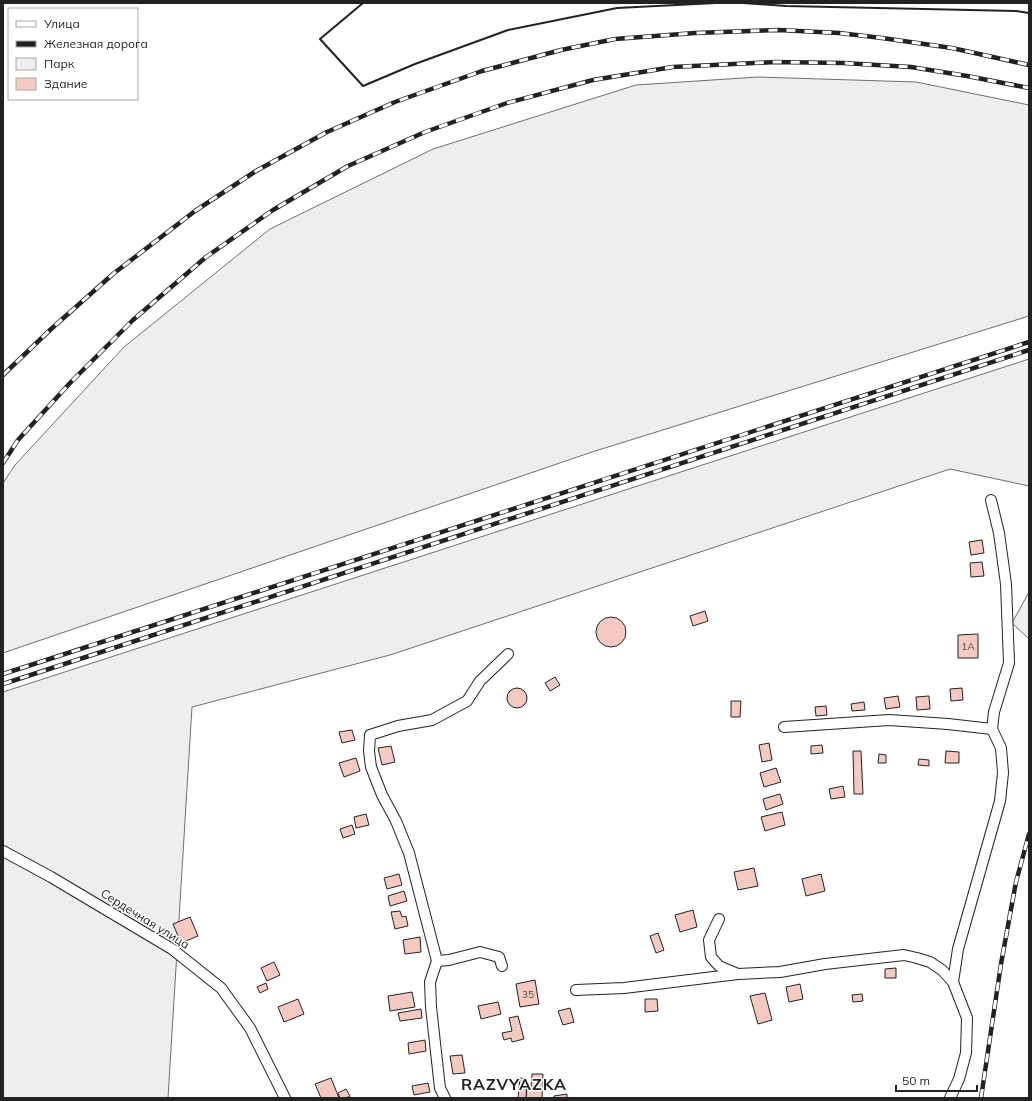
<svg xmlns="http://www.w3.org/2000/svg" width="1032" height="1101" font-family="Mulish,sans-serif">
<rect width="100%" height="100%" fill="#fff"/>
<g fill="#eee" stroke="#6f6f6f">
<path d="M 758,77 L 916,82 L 1029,105 L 1029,316 L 592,452 L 3,653 L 3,483 L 15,465 L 124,347 L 270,229 L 433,149 L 636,85 Z"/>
<path d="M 1029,359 L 1029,486 L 950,469 L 390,655 L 192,707 L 168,1098 L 3,1098 L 3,692 Z"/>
<path d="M 1029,592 L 1029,639 L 1012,623 Z"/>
</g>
<g fill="#f3c9c0" stroke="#222">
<path d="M 982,540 L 984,553 L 971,555 L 969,542 Z"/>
<path d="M 982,562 L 984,576 L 971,577 L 970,563 Z"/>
<path d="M 705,611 L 708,621 L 693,626 L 690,616 Z"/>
<circle cx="611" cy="632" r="15"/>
<path d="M 978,634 L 978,658 L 958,658 L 958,635 Z"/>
<path d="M 555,677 L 560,685 L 550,691 L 545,683 Z"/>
<circle cx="517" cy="698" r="10"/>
<path d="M 962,688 L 963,700 L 951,701 L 950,689 Z"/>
<path d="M 898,696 L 900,707 L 886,709 L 884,698 Z"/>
<path d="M 929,696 L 930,709 L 917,710 L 916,697 Z"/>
<path d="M 731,701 L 741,701 L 740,717 L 731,717 Z"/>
<path d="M 864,702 L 865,710 L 852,711 L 851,704 Z"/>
<path d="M 826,706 L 827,715 L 816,716 L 815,707 Z"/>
<path d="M 352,730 L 355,740 L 342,743 L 339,732 Z"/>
<path d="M 769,743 L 772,760 L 762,762 L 759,745 Z"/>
<path d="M 822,745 L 823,753 L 811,754 L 811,746 Z"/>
<path d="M 391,746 L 395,762 L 382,765 L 378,748 Z"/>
<path d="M 853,751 L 861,751 L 863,794 L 854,794 Z"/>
<path d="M 946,751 L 959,752 L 959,763 L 945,763 Z"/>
<path d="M 879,754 L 886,755 L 886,763 L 878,763 Z"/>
<path d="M 356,758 L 360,771 L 344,777 L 339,763 Z"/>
<path d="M 919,759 L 929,760 L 929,766 L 918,765 Z"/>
<path d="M 776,768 L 781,782 L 764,787 L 760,773 Z"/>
<path d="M 843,786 L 845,797 L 831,799 L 829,789 Z"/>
<path d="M 780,794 L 783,804 L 766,810 L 763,799 Z"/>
<path d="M 782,812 L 785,825 L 765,831 L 761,817 Z"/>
<path d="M 366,814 L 369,825 L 356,828 L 354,817 Z"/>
<path d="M 352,825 L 355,834 L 343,838 L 340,829 Z"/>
<path d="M 754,868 L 758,886 L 738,890 L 734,872 Z"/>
<path d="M 399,874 L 402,885 L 387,889 L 384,878 Z"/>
<path d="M 821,874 L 825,891 L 806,896 L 802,879 Z"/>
<path d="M 404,891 L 407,901 L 390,906 L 388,896 Z"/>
<path d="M 693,910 L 697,927 L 680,932 L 675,915 Z"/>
<path d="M 400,911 L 402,917 L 406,916 L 408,926 L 395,929 L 391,912 Z"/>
<path d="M 190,917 L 198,936 L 181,943 L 173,924 Z"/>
<path d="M 658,933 L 664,950 L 656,953 L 650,936 Z"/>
<path d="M 420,937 L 421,952 L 405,954 L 403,940 Z"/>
<path d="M 274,962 L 280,975 L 267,981 L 261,968 Z"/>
<path d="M 896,968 L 896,978 L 885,978 L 885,969 Z"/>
<path d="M 535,980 L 539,1004 L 520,1007 L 516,984 Z"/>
<path d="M 266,983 L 268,989 L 260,993 L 257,987 Z"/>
<path d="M 800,984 L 803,999 L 789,1002 L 786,987 Z"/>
<path d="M 412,992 L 415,1007 L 390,1011 L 388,996 Z"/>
<path d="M 765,993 L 772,1020 L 758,1024 L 750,996 Z"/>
<path d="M 862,994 L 863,1001 L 853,1002 L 852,995 Z"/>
<path d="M 298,999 L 304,1014 L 284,1022 L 278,1007 Z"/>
<path d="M 645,999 L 657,999 L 658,1011 L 645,1012 Z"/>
<path d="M 498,1002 L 501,1014 L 481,1019 L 478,1006 Z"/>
<path d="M 570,1008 L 574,1022 L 563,1025 L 558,1011 Z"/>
<path d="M 421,1009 L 422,1018 L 400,1021 L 398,1013 Z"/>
<path d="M 518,1016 L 524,1039 L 512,1042 L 511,1038 L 504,1040 L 502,1033 L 512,1031 L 509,1018 Z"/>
<path d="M 425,1040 L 426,1051 L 409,1054 L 408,1043 Z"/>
<path d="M 462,1055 L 465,1073 L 453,1074 L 450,1056 Z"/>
<path d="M 532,1074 L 543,1074 L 542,1098 L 526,1098 L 527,1089 L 531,1087 Z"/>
<path d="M 331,1078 L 339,1098 L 321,1098 L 315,1084 Z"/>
<path d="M 520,1078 L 527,1079 L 526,1098 L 518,1098 Z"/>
<path d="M 428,1083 L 430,1092 L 414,1095 L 412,1086 Z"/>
<path d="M 346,1089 L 350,1096 L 346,1098 L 340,1098 L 338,1093 Z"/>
<path d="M 567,1094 L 567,1098 L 554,1098 L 554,1096 Z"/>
</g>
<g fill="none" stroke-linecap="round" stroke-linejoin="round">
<defs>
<g id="minor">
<path d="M 991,500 L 999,533 L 1006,584 L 1009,663 L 994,712 L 992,729"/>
<path d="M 784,727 L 889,720 L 948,724 L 992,729 L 1001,748 L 1003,773 L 1000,801 L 958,949 L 953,982"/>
<path d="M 3,851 L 51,877 L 172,949 L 221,988 L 250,1028 L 285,1098"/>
<path d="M 719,919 L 709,940 L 711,957 L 719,966 L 738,974 L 780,972 L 825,964 L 904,955 L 917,958 L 930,962 L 942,970 L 953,982 L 967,1018 L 966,1053 L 959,1079 L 950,1098"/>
<path d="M 437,961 L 449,960 L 480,952 L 499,957 L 502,966"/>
<path d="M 576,990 L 624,988 L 738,974"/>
<path d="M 445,1098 L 440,1088 L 431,1007 L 430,982 L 437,961 L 409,853 L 396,821 L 382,795 L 371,767 L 369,751 L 370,735 L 398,726 L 432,720 L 467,701 L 480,681 L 508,654"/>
</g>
</defs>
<use href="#minor" stroke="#222" stroke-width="12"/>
<use href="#minor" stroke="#fff" stroke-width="10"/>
<defs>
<g id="rail">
<path d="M 3,375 L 50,330 L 113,274 L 195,211 L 256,171 L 327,132 L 395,102 L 482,71 L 561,50 L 615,39 L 695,33 L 779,30 L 839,33 L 882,38 L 952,48 L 1029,65"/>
<path d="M 3,463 L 18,440 L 70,383 L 133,320 L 206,257 L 273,210 L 348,166 L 425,132 L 507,103 L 593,80 L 673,67 L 775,62 L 843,63 L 911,67 L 967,76 L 1029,88"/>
<path d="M 3,674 L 1029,342"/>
<path d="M 3,684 L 1029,350"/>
<path d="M 981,1098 L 1001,964 L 1016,882 L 1029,834"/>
</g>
</defs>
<use href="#rail" stroke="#222" stroke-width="4.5"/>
<use href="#rail" stroke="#fff" stroke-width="3" stroke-dasharray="9" stroke-linecap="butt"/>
<g stroke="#222" stroke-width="2">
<path d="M 363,3 L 320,39 L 363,86 L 415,64 L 508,30 L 617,8 L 716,3"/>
<path d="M 743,3 L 786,6 L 1016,11 L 1029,13"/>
</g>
</g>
<g text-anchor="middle" stroke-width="3" stroke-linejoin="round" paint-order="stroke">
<g font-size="10" fill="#564c4a">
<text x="968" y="650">1А</text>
<text x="528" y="998">35</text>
</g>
<g font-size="12" fill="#222" stroke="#fff">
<text transform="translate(145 919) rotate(32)" y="4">Сердечная улица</text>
</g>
<g font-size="16" font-weight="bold" letter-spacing="1" fill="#222" stroke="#fff">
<text x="514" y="1090">RAZVYAZKA</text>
</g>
</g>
<rect width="1032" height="1101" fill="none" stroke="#222222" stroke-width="8"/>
<rect x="8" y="8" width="130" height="92" fill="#ffffff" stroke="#a7a7a7"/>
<rect x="16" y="21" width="20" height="6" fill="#ffffff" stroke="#a7a7a7"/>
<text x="44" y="28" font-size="12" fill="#222222">Улица</text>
<rect x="16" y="41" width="20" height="6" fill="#222222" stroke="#a7a7a7"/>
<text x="44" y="48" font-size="12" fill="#222222">Железная дорога</text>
<rect x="16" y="58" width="20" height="12" fill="#eeeeee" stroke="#a7a7a7"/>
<text x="44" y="68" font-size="12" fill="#222222">Парк</text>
<rect x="16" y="78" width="20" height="12" fill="#f3c9c0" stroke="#a7a7a7"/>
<text x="44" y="88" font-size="12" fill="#222222">Здание</text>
<path d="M896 1085v6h81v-6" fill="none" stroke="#222222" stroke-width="2"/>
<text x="902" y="1085" font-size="12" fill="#222222" stroke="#ffffff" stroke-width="3" paint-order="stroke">50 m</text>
</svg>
